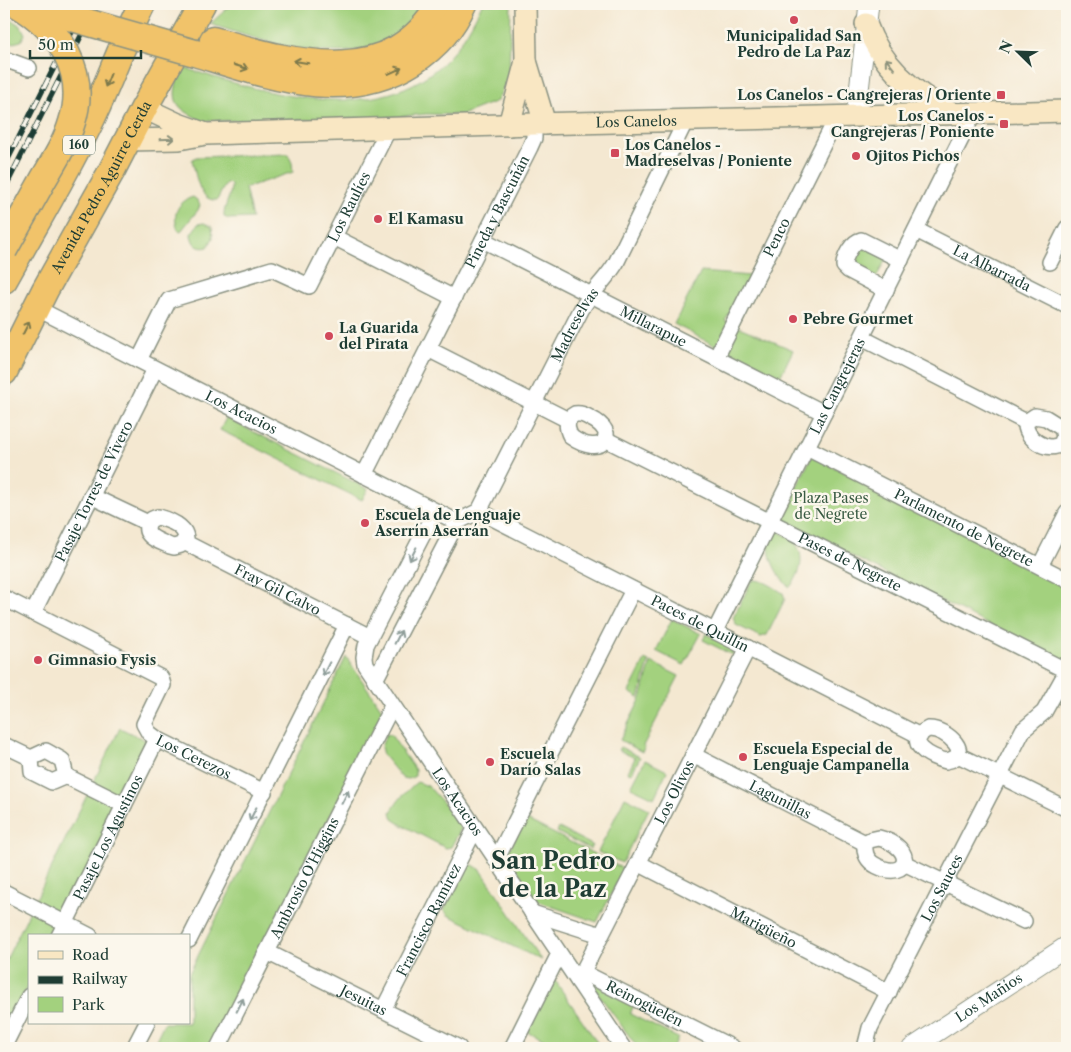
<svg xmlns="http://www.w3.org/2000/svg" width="1071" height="1052" font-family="'Libre Caslon Text',serif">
<rect width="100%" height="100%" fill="#fbf7ec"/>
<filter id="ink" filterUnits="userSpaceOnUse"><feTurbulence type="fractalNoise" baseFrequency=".02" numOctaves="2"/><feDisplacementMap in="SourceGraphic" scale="10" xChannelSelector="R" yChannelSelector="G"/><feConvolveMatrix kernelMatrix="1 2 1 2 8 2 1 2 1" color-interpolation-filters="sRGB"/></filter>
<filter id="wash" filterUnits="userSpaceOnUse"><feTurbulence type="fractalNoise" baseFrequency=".0096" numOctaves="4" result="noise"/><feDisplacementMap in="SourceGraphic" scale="20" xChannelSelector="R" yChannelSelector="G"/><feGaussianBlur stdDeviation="1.12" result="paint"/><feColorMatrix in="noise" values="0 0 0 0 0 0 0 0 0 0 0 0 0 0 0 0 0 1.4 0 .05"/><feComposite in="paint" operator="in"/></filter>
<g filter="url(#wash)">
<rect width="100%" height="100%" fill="#f4e8d1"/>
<g fill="#a3d17e" stroke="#618759">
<path d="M 232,4 L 426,4 C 415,17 403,31 387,40 C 337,68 260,40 210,24 Z"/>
<path d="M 482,4 L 511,4 L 509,76 L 497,101 L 461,115 L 427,114 L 372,119 L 203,121 C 171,106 171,100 181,67 C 262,92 379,131 448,58 C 462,43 473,23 482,4 Z"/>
<path d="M 4,15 L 21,26 L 25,34 L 21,41 L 13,43 L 4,41 Z"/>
<path d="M 288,154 L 292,163 L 293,172 L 245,188 L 252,218 L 229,219 L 224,217 C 223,206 232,196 231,184 L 226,183 L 217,200 C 198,202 196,173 192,160 L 196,157 Z"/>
<path d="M 193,197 L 197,200 L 200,205 L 198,210 L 181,231 L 178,230 C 172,215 177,202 193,197 Z"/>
<path d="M 204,223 L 212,227 L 213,238 L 208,247 C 198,250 192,244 191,234 L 198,224 Z"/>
<path d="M 862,244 L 887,257 L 876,278 L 851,265 Z"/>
<path d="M 701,272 L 750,276 L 725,321 L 793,350 L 779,379 L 674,324 Z"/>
<path d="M 226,418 L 368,489 L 362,500 L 220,430 Z"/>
<path d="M 812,456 L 1067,586 L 1067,664 L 780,520 Z"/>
<path d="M 776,530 C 780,533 786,535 790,538 C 807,551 802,573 790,587 C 776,578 759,542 776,530 Z"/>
<path d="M 752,580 C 763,579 773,587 783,593 L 785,599 L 767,635 L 761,637 L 736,625 L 733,618 Z"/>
<path d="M 672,619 L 701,634 L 684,665 L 656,651 Z"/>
<path d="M 706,634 L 735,649 L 732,655 L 703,640 Z"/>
<path d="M 346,657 L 383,711 L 213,1048 L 152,1048 L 164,1023 L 189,1023 L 189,974 Z"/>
<path d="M 645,660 L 649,661 L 639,698 L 629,692 Z"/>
<path d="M 651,662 L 679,676 L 643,746 L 645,747 L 642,752 L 620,740 L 641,698 Z"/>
<path d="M 120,728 L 151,743 L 53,936 L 29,936 L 29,983 L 4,1033 L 4,964 Z"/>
<path d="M 386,734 L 391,735 L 415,770 L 415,776 L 409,779 L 402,778 L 383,755 L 381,747 Z"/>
<path d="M 620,747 L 640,757 L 632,773 L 628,772 L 635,758 L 618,750 Z"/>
<path d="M 645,760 L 667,771 L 654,798 L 631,787 Z"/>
<path d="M 417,782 L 428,786 L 457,818 L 461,829 L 451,847 L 446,848 L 402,825 L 393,819 L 391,812 C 398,800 406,791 417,782 Z"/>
<path d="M 625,797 L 649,809 L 622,863 L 598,852 Z"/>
<path d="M 525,819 L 624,869 L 597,922 L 539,902 L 506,856 Z"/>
<path d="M 559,828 L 592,845 L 590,849 L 557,832 Z"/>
<path d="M 473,865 L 481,870 L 541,960 L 448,915 L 444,910 L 463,871 L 467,866 Z"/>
<path d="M 552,976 L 601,1048 L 561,1048 L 526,1031 Z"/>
<path d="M 588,980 L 635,1003 L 630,1014 L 678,1038 L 673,1048 L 638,1048 Z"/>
</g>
</g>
<g filter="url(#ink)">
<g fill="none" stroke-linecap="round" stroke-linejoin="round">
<defs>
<g id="minor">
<path d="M 4,59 L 29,68"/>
<path id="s1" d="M 916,230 L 1067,306"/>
<path d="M 334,237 L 454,298"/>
<path id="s2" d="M 483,240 L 824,413"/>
<path d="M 1050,262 L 1067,228"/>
<path d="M 886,290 L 848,270 L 844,266 C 844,257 852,242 861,240 L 901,260"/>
<path id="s3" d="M 46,313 L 457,522"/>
<path d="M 862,338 L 1026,422"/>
<path d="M 428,349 L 568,420"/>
<path id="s4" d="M 716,358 L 837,117"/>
<path id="s5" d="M 139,360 L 169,300 L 272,269 L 309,286 L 389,128"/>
<path d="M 575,414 C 581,413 585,415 590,418 C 622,433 602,459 571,437 C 566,428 565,419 575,414 Z"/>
<path d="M 1035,416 L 1046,418 L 1062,428 L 1064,437 L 1061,444 C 1047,453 1024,438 1026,422 Z"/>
<path id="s6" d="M 605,439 L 1067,671"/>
<path id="s7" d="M 807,448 L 1067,580"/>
<path id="s8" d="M 364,475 L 530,147 L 534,138 L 534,124"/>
<path d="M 91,496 L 148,523"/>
<path id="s9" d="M 435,511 L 366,645 L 364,657 L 365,664 L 623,1048"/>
<path id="s10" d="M 479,511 L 920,736"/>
<path d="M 158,517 C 169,520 185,526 186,538 L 181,545 L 174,547 L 170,546 C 162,542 142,537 148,524 C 150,519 154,518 158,517 Z"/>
<path id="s11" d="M 457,522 L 479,511 L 581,310 C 591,292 606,280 616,263 L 686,120"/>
<path id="s12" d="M 184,542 L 370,637"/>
<path d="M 1040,566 L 1067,513"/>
<path id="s13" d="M 4,598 L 161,678 L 163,685 L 144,724 L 149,733 L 157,739 L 264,792"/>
<path id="s14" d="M 33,613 L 155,369"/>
<path id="s15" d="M 715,631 L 974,113"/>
<path d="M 375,680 L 457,522"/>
<path d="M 928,729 C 947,728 975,756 946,761 C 931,758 902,742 928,729 Z"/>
<path d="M 4,745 L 31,758"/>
<path id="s16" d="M 693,755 L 865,843"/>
<path d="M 958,755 L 1067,809"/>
<path d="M 66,776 L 52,782 L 32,772 L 31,758 L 46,751 L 62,760 L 66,776 L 124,805"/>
<path d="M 879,838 C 917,847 909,882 877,866 C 867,861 864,854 865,843 L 870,840 Z"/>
<path d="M 496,860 L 633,590"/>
<path id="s17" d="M 638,863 L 889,992"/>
<path d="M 904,863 L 1024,921"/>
<path d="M 4,892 L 90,936"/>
<path d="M 532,913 L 601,935"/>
<path id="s18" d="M 59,936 L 157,739"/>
<path d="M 189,940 L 347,625"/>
<path id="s19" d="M 267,952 L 459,1048"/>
<path id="s20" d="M 582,972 L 733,1048"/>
<path id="s21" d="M 578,981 L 748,648"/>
<path id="s22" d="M 383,1010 L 475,829"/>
<path d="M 4,1046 L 29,996"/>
<path d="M 134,1048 L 147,1023"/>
<path id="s23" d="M 218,1048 L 392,706"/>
<path d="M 512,1048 L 559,954"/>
<path id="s24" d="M 865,1048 L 870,1028 L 1023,730 L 1044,712 L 1067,671"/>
</g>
<g id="tertiary">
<path d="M 856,116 L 869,4"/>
<path id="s25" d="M 912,1048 L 1067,946"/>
</g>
<g id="secondary">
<path d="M 866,24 C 881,65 914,94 953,113"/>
<path d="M 526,61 L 545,124"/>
<path d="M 144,108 L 178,124 L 203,133"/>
<path d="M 509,125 L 526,61 L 525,4"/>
<path id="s26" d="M 127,140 L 179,139 L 206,134 L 534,124 L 1067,111"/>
</g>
<g id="trunk">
<path d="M 213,40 C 292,62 389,93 440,4"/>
<path d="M 195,53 C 267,75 344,106 414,61 C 435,47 453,27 463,4"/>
<path d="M 4,280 C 34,226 67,172 93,116 C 110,79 124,40 142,4"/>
<path id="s27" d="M 4,372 L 45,290 L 111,172 L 144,108 L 202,4"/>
</g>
</defs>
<use href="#minor" stroke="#8a9282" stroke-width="18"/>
<use href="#tertiary" stroke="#8a9282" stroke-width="21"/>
<use href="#secondary" stroke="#8a9282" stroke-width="24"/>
<use href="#trunk" stroke="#8a9282" stroke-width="29"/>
<use href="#minor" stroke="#fff" stroke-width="15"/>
<use href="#tertiary" stroke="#fff" stroke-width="19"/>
<use href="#secondary" stroke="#f9e7c3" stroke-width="21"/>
<use href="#trunk" stroke="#f1c36a" stroke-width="26"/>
<defs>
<g id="rail">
<path d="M 4,167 L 86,4"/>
<path d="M 4,190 L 97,4"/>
</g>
</defs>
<use href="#rail" stroke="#1f3d34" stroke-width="5.5"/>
<use href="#rail" stroke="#fbf7ec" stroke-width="4" stroke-dasharray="11" stroke-linecap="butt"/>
<defs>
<g id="trunk-bridge">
<path d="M 27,5 L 195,53"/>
<path d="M 4,250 C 17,227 30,203 43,180 C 54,161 66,143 72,122 C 88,72 60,29 17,4"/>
</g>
</defs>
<use href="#trunk-bridge" stroke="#8a9282" stroke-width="29" stroke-linecap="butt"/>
<use href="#trunk-bridge" stroke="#f1c36a" stroke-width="26"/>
</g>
<defs><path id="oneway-shaft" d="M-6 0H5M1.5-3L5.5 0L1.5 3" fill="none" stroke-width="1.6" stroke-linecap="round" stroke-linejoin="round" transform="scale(1.25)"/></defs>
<g stroke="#7d794c">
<use href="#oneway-shaft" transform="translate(301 62) rotate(-171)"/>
<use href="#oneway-shaft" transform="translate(241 67) rotate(17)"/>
<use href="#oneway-shaft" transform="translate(395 71) rotate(-24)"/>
<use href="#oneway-shaft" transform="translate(108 80) rotate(112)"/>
<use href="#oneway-shaft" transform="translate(26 328) rotate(-63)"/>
</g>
<g stroke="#8c927c">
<use href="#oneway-shaft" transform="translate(890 64) rotate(-129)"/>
<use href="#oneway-shaft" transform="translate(167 139) rotate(-2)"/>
</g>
<g stroke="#8f9e9a">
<use href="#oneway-shaft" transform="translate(413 554) rotate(117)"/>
<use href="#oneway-shaft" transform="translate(398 637) rotate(-63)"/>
<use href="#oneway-shaft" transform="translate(326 669) rotate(117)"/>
<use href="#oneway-shaft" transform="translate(345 797) rotate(-63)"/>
<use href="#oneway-shaft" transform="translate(253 814) rotate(117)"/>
<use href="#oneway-shaft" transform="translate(240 1005) rotate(-63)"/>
</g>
</g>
<g fill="#d1495b" stroke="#fbf7ec" stroke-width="2">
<circle cx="794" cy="20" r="5"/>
<rect x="996" y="90" width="10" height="10" rx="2.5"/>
<rect x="999" y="119" width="10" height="10" rx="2.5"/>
<rect x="610" y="148" width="10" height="10" rx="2.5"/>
<circle cx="856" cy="156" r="5"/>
<circle cx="378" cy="219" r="5"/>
<circle cx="793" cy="319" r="5"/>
<circle cx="329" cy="336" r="5"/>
<circle cx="365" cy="523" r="5"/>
<circle cx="38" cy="660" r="5"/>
<circle cx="743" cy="757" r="5"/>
<circle cx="490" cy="762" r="5"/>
</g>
<g text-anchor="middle" stroke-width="5" stroke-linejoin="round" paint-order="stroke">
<rect fill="#fbf7ec" stroke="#61756b" stroke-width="1" x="63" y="135.5" width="32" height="19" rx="4"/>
<g font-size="12" font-weight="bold" fill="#1f3d34">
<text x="79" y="149">160</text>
</g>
<g font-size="14" font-weight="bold" fill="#1f3d34" stroke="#fbf7ec" text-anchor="start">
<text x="794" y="41" text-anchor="middle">Municipalidad San<tspan x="794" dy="16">Pedro de La Paz</tspan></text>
<text x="991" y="100" text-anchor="end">Los Canelos - Cangrejeras / Oriente</text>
<text x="994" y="121" text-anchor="end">Los Canelos -<tspan x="994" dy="16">Cangrejeras / Poniente</tspan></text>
<text x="625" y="150">Los Canelos -<tspan x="625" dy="16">Madreselvas / Poniente</tspan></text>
<text x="866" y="161">Ojitos Pichos</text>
<text x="388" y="224">El Kamasu</text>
<text x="803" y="324">Pebre Gourmet</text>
<text x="339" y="333">La Guarida<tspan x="339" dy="16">del Pirata</tspan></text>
<text x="375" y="520">Escuela de Lenguaje<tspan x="375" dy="16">Aserrín Aserrán</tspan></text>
<text x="48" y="665">Gimnasio Fysis</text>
<text x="753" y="754">Escuela Especial de<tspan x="753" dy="16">Lenguaje Campanella</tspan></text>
<text x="500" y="759">Escuela<tspan x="500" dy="16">Darío Salas</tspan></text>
</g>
<g font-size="14" fill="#1f3d34" stroke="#fbf7ec">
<text dy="5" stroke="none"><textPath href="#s26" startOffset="510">Los Canelos</textPath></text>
<text dy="5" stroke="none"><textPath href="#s27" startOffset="209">Avenida Pedro Aguirre Cerda</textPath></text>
<text dy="5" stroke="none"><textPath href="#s5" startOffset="304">Los Raulíes</textPath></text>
<text dy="5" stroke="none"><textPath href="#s8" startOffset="295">Pineda y Bascuñán</textPath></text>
<text dy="5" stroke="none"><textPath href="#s4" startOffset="135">Penco</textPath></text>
<text dy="5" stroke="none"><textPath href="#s1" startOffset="85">La Albarrada</textPath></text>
<text dy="5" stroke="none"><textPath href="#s11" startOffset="234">Madreselvas</textPath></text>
<text dy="5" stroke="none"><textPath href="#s2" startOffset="191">Millarapue</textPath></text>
<text dy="5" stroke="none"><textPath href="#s15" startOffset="274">Las Cangrejeras</textPath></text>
<text dy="5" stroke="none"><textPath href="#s3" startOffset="219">Los Acacios</textPath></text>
<text dy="5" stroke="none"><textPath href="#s14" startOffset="136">Pasaje Torres de Vivero</textPath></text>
<text dy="5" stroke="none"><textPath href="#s7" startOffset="176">Parlamento de Negrete</textPath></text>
<text dy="5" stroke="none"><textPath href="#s6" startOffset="274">Pases de Negrete</textPath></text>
<text dy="5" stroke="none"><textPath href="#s12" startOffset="105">Fray Gil Calvo</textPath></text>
<text dy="5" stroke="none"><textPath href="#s10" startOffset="248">Paces de Quillín</textPath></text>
<text dy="5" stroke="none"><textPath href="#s13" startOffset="288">Los Cerezos</textPath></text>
<text dy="5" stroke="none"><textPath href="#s21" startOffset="212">Los Olivos</textPath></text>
<text dy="5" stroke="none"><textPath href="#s16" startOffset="98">Lagunillas</textPath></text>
<text dy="5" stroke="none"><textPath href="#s9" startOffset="336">Los Acacios</textPath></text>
<text dy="5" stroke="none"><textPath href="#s18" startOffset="110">Pasaje Los Agustinos</textPath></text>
<text dy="5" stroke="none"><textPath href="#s23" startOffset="191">Ambrosio O'Higgins</textPath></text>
<text dy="5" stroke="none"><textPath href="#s24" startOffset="178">Los Sauces</textPath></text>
<text dy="5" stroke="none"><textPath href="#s22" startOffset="101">Francisco Ramírez</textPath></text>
<text dy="5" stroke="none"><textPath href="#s17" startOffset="141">Marigüeño</textPath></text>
<text dy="5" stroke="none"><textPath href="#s25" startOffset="92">Los Mañíos</textPath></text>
<text dy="5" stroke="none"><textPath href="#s19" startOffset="108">Jesuitas</textPath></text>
<text dy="5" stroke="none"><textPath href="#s20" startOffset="70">Reinogüelén</textPath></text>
</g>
<g font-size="14" fill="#395b43" stroke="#fbf7ec">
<text x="831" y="503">Plaza Pases<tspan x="831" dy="16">de Negrete</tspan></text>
</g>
<g font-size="24" font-weight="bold" fill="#1f3d34" stroke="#fbf7ec">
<text x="553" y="869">San Pedro<tspan x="553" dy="28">de la Paz</tspan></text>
</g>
</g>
<rect width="1071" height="1052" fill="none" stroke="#fbf7ec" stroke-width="20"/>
<rect x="28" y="934" width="162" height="90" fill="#fbf7ec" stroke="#a3ada2"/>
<rect x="38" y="951" width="25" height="8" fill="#f9e7c3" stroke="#a3ada2"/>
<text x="72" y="960" font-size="15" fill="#1f3d34">Road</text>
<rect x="38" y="976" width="25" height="8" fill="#1f3d34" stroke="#a3ada2"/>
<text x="72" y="984" font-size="15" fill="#1f3d34">Railway</text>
<rect x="38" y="997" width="25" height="15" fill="#a3d17e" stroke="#a3ada2"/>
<text x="72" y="1010" font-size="15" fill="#1f3d34">Park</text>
<g transform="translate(1018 52) rotate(293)" stroke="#fbf7ec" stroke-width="4" paint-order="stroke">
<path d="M0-4L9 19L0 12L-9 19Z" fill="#1f3d34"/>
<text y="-8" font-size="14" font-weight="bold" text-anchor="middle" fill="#1f3d34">N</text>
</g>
<path d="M30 50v8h111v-8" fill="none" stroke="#1f3d34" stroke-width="2.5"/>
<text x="38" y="50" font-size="15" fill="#1f3d34" stroke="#fbf7ec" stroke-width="4" paint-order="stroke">50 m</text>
</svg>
